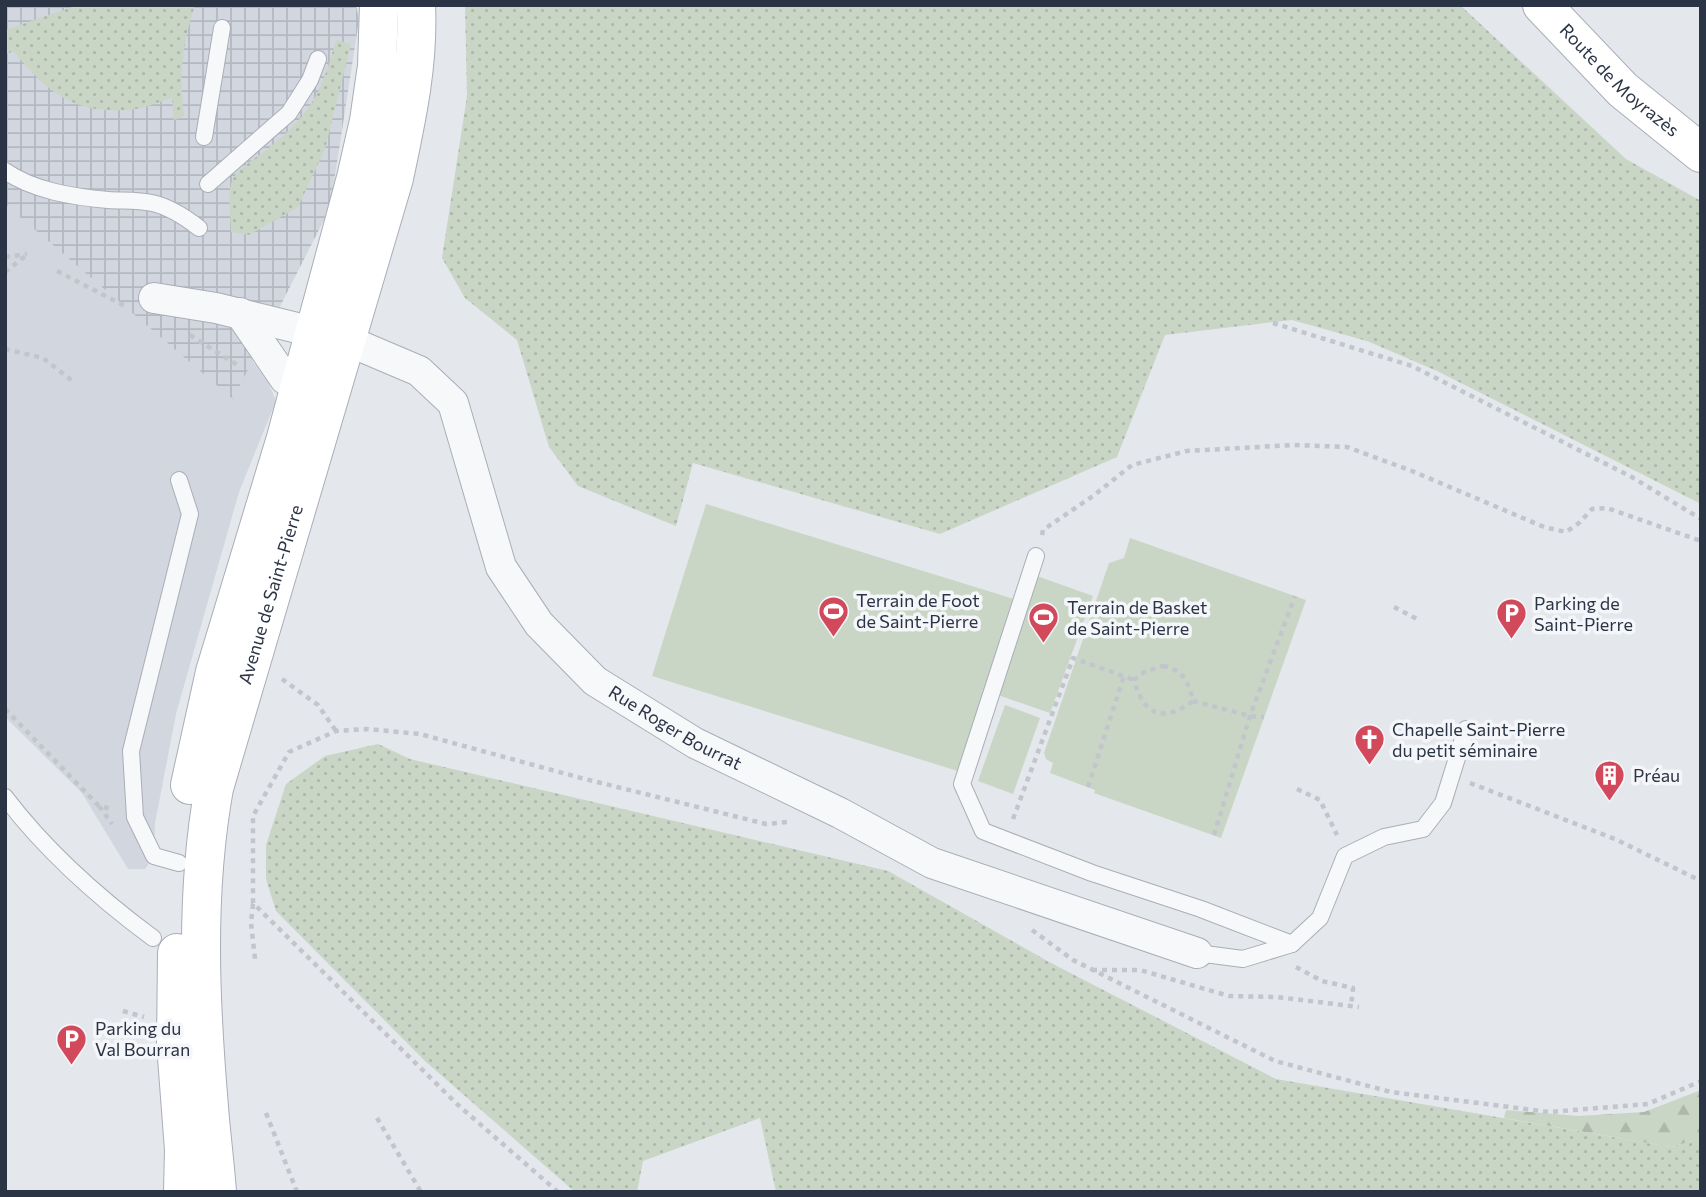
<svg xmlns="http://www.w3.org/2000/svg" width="1706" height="1197" font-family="Commissioner,sans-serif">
<defs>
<pattern id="industrial-grid" width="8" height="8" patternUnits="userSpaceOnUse" patternTransform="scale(1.75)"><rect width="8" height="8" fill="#d2d6de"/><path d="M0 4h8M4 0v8" fill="none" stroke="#b4b8c0"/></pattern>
<pattern id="grass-dots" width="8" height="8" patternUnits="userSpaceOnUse" patternTransform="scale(1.75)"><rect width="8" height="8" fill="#c9d6c5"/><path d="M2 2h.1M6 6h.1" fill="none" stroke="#adb8ab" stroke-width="1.8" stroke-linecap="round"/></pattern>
<pattern id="forest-firs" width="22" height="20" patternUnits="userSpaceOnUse" patternTransform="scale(1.75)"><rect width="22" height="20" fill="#c9d6c5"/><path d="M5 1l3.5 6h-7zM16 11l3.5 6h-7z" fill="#adb8ab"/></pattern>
</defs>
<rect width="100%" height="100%" fill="#e4e7ec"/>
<path fill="#d2d6de" d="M 5,204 L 250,358 L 268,382 L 276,401 L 239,492 L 176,714 L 155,823 L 154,856 L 145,869 L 128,869 L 82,793 L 5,717 Z"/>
<path fill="url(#industrial-grid)" d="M 5,5 L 356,5 L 359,20 L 330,208 L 233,399 L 5,204 Z"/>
<g fill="url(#grass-dots)">
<path d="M 78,5 L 195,5 C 182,46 179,73 184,116 L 174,120 L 172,98 C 158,102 143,109 129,110 C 72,114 48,92 13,51 L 5,55 L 5,30 Z"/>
<path d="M 465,5 L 1460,5 L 1626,159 L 1701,201 L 1701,504 L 1437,371 L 1367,341 L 1292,320 L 1165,335 L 1117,457 L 940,534 L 693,463 L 676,526 L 578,486 L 549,447 L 517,340 L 465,298 L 442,258 L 467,96 Z"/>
<path d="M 336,40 L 351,44 L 325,149 L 298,207 L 249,235 L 231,232 C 231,216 226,193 233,179 C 240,166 258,157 270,147 C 312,113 322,91 336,40 Z"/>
<path d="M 378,744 L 410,759 L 888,871 L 1051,963 L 1276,1079 L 1671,1147 L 1701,1138 L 1701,1192 L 776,1192 L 760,1118 L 643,1161 L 637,1192 L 575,1192 L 425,1061 L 276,911 L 266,879 L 266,845 L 286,784 L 325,756 Z"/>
</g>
<path fill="url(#forest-firs)" d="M 1701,1090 L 1701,1138 L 1671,1147 L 1504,1118 L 1506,1110 L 1579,1116 L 1644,1112 Z"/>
<g fill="#c9d6c5">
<path d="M 706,504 L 1014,599 L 961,772 L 652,676 Z"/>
<path d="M 1130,538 L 1306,600 L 1221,838 L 1094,793 L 1095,790 L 1050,773 L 1053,763 L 1046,759 L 1044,753 L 1109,563 L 1124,558 Z"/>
<path d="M 1037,576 L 1093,596 L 1050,713 L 995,694 Z"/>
<path d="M 1005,705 L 1040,718 L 1013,794 L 978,781 Z"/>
</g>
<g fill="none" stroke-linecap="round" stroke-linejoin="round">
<defs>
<g id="lane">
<path d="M 204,137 L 222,28"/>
<path d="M 5,171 C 34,191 74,197 108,200 C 123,201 138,200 152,203 C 170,207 185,217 199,228"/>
<path d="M 208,184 L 289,113 L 310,80 L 318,59"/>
<path d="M 1036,556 L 962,784 L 983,831 L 1092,873 L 1201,909 L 1292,944"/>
<path d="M 5,797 C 46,851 99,898 153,938"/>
<path d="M 179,863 L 154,856 L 135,817 L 131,751 L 190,514 L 179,480"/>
<path d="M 1197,953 L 1243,959 L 1292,944 L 1320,918 L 1345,856 L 1384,837 L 1423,829 L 1443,803 L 1466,729"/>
</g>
<g id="street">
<path id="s1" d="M 154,298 L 216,308 L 346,340 L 419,371 L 453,403 L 501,567 L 539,624 L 595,681 L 695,743 L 840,813 L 932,863 L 1197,953"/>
<path d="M 240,313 L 285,379 L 319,388"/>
</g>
<g id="secondary">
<path id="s2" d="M 1542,5 L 1623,90 L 1701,153"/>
<path d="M 190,785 L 215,672 L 286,438 L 356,178 L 369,121 L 377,66 L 379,5"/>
<path d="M 177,953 L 176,1044 L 184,1150 L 183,1192"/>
<path id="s3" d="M 217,1192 C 215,1163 211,1135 209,1107 C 200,1001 195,893 214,788 L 394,178 C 406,121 419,64 416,5"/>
</g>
</defs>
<use href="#lane" stroke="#a9aeb7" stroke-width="18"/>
<use href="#street" stroke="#a9aeb7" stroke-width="32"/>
<use href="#secondary" stroke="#a9aeb7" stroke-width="40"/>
<g stroke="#c2c5cb" stroke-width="4.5" stroke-dasharray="5 5" stroke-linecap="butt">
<path d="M 5,257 L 27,254"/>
<path d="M 57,271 L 125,306"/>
<path d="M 5,272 L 28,254"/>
<path d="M 1273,323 L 1412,366 L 1630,476 L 1701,519"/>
<path d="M 190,335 L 239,366"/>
<path d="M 5,349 L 43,358 L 75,383"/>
<path d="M 1042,535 L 1043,530 L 1093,496 L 1132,465 L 1187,451 L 1293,445 L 1347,447 L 1412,471 L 1544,527 L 1566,532 L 1579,523 L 1592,509 L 1607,508 L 1701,541"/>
<path d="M 1394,607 L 1417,619"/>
<path d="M 1163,666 C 1184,670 1188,681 1193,701 C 1163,723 1144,716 1134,680 L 1144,672 Z"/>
<path d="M 282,679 L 318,705 L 336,731"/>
<path d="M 1193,701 L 1250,716 L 1264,717"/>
<path d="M 5,709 L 98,805 L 113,810"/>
<path d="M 1470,783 L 1615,839 L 1701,881"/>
<path d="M 1088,787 L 1124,676"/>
<path d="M 1297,789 L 1320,800 L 1337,835"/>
<path d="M 99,806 L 112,824"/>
<path d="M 1013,819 L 1073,658 L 1134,680"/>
<path d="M 1214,835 L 1250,716 L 1295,596"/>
<path d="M 253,904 L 251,923 L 255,959"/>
<path d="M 1032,930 L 1073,960 L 1275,1061 L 1391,1092 L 1549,1112 L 1648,1104 L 1701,1081"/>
<path d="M 1296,967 L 1322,981 L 1353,988 L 1351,1006"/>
<path d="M 1092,970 L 1140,970 L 1229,996 L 1277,997 L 1359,1007"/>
<path d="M 123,1011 L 144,1017"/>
<path d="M 266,1113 L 297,1192"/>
<path d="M 377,1118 L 421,1192"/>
<path d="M 558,1192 L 458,1105 L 253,903 L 253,816 L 289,752 L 336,731 L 367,729 L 420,734 L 581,778 L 766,824 L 788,822"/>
</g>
<use href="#lane" stroke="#f7f8fa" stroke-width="16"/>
<use href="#street" stroke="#f7f8fa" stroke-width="30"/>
<use href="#secondary" stroke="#fff" stroke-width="38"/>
</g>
<defs>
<symbol id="stadium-pin" viewBox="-11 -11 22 30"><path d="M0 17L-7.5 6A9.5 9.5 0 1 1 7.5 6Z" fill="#d1495b" stroke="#f4f6f9"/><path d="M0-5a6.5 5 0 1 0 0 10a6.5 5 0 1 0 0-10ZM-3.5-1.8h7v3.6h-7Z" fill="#fff"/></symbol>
<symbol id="parking-pin" viewBox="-11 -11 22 30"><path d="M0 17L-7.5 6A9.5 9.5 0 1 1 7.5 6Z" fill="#d1495b" stroke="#f4f6f9"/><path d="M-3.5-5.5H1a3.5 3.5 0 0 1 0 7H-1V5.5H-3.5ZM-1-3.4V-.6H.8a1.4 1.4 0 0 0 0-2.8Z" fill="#fff"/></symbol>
<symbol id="church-pin" viewBox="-11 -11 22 30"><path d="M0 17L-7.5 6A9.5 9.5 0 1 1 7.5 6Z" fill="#d1495b" stroke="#f4f6f9"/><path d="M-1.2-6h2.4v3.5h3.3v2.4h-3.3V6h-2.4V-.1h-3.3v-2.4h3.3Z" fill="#fff"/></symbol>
<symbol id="building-pin" viewBox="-11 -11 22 30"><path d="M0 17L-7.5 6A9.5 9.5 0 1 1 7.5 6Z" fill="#d1495b" stroke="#f4f6f9"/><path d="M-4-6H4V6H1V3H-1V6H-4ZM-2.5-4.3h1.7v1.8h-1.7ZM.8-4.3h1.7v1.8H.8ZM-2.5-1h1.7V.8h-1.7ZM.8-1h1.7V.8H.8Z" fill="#fff"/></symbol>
</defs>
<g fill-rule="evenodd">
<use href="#stadium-pin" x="816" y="594" width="35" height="47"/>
<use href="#parking-pin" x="1494" y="596" width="35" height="47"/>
<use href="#stadium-pin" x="1026" y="600" width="35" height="47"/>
<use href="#church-pin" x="1352" y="722" width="35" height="47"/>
<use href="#building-pin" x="1592" y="758" width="35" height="47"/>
<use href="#parking-pin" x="54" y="1022" width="35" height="47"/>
</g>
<g text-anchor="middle" stroke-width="7" stroke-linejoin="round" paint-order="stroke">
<g font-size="18" fill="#2b3445" stroke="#f4f6f9">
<text dy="6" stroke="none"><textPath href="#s2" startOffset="108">Route de Moyrazès</textPath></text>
<text dy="6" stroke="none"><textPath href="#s3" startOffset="607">Avenue de Saint-Pierre</textPath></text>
<text dy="6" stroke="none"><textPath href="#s1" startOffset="735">Rue Roger Bourrat</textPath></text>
</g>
<g font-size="18" fill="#2b3445" stroke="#f4f6f9" text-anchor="start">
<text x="856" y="607">Terrain de Foot<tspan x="856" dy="21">de Saint-Pierre</tspan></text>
<text x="1534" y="610">Parking de<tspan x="1534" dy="21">Saint-Pierre</tspan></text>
<text x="1067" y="614">Terrain de Basket<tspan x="1067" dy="21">de Saint-Pierre</tspan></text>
<text x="1392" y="736">Chapelle Saint-Pierre<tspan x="1392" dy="21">du petit séminaire</tspan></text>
<text x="1633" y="782">Préau</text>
<text x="95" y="1035">Parking du<tspan x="95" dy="21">Val Bourran</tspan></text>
</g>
</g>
<rect width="1706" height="1197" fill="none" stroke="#2b3445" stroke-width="14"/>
</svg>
